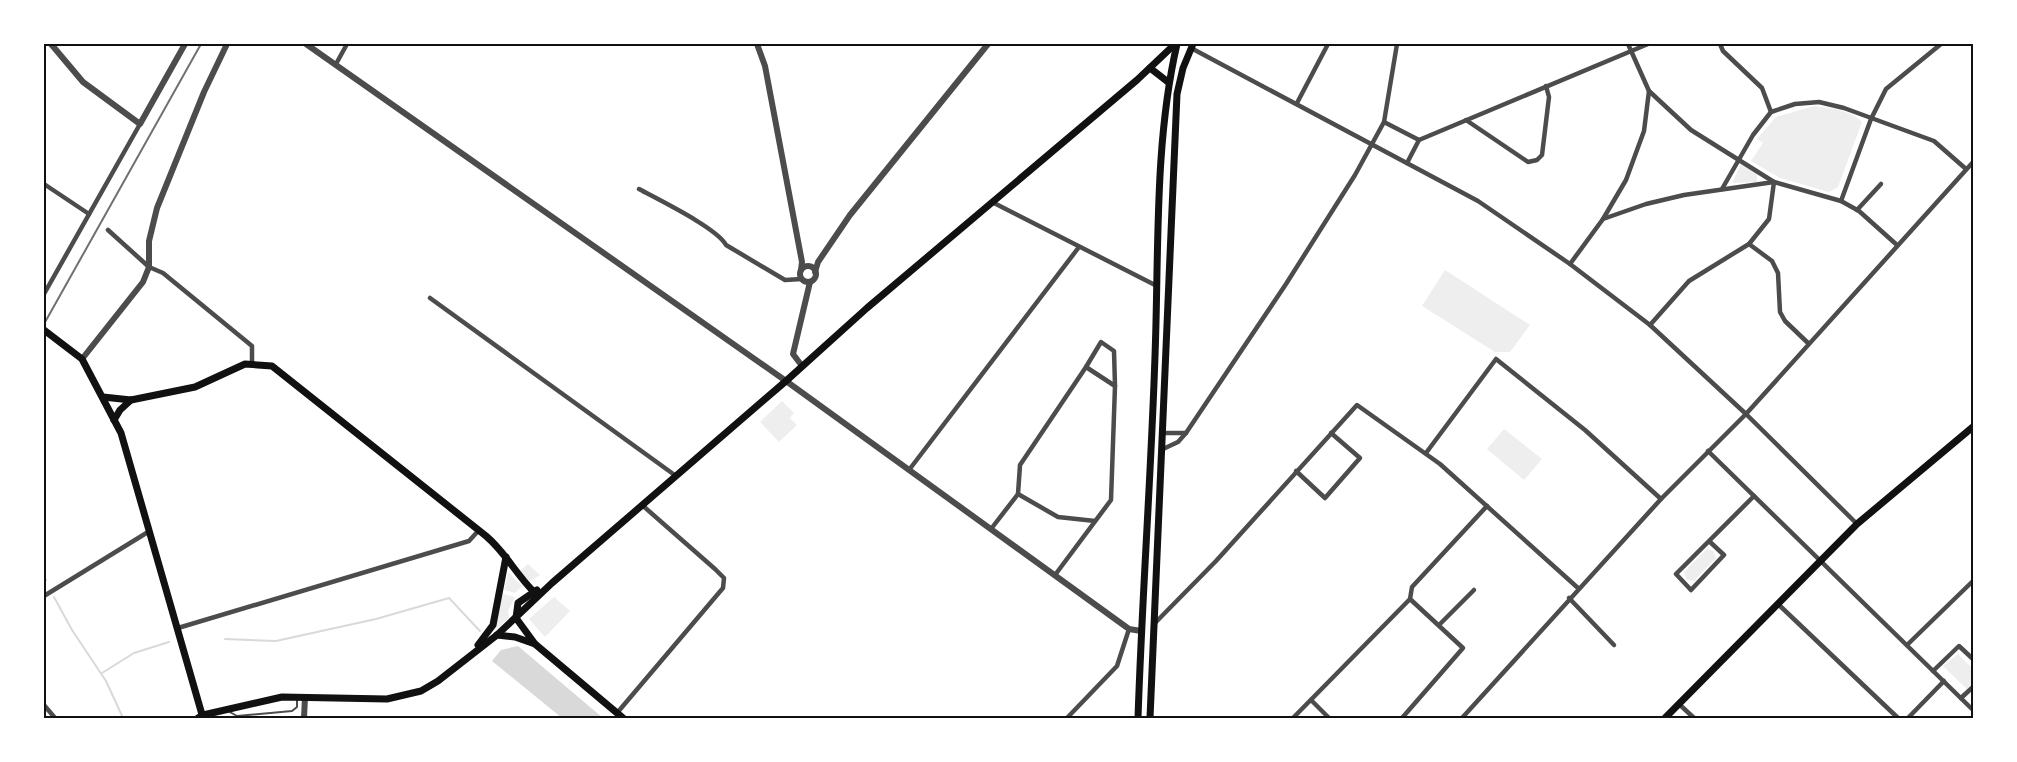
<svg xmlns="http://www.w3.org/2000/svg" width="2017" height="762" font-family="Mulish,sans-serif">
<rect width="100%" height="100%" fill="#fff"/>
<g fill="#eee">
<path d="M 1814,106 C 1828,107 1852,111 1862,122 L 1838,187 L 1829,192 L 1780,178 L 1751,161 L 1763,143 L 1757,139 L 1776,117 Z"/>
<path d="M 1741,164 L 1757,173 L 1757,182 L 1732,183 Z"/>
<path d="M 1445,270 L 1530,325 L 1510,352 L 1495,352 L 1422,306 Z"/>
<path d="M 782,401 L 794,413 L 790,418 L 797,425 L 779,442 L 760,422 Z"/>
<path d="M 1504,429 L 1542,459 L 1524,480 L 1487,449 Z"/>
<path d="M 1707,549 L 1713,551 L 1716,558 L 1694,581 L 1687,580 L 1684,572 Z"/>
<path d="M 528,564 L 540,575 L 530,581 L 519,572 Z"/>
<path d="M 508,572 L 522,586 L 515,593 L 504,590 Z"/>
<path d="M 503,594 L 515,597 L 508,611 L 509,618 L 494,631 Z"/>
<path d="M 554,597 L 570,611 L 545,637 L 529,619 Z"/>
<path d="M 1958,654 L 1973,669 L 1973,682 L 1967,689 L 1943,666 Z"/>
</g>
<path fill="#d9d9d9" d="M 518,646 L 603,718 L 562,718 L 492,661 L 501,650 Z"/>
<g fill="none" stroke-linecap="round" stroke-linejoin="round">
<g stroke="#d9d9d9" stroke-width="2">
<path d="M 44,576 L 46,580"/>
<path d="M 54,597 L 72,630 L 106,681 L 123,718"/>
<path d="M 225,639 L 276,641 L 376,619 L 449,598 L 480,631"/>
<path d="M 102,673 L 134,653 L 169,642"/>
</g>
<path stroke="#4c4c4c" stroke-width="2" d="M 228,711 L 237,716 L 292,711 L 297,707 L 297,698"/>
<g stroke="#4c4c4c" stroke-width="4.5">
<path d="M 1720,44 L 1723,51 L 1762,88 L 1771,112 L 1795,104 L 1819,102 L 1844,108 L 1934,141 L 1966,169"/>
<path d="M 1191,48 L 1478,201 L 1570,264 L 1650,325 L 1746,414 L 1857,524"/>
<path d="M 336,64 L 347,44"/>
<path d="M 1649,91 L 1691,130 L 1774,182 L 1769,219 L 1749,244 L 1689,281 L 1650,325"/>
<path d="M 1297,103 L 1328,44"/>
<path d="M 1466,120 L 1528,162 L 1537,160 L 1542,155 L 1549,97 L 1546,86"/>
<path d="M 1384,122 L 1419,140"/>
<path d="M 1407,163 L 1419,140 L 1648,44"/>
<path d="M 44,184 L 89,214"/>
<path d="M 639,189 C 659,200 717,228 726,245 L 785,280 L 802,279"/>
<path d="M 1722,189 L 1753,135 L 1771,112"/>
<path d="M 1841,201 L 1871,119 L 1886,89 L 1941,44"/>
<path d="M 992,202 L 1157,286"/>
<path d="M 1857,210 L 1881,184"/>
<path d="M 1603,219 L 1646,204 L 1684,195 L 1774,182 L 1841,201 L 1859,211 L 1897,245"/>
<path d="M 108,230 L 149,267 L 163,273 L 252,346 L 252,363"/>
<path d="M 1749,244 L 1772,261 L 1778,273 L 1780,312 L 1785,321 L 1808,343"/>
<path d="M 1570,264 L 1603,219 L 1626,180 L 1644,131 L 1649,91 L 1628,44"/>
<path d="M 44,294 L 140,124"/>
<path d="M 430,298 L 676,476"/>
<path d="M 1086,367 L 1101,342 L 1114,351 L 1115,386"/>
<path d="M 1164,433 L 1186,433"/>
<path d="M 1163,449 L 1178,442 L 1186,433 L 1286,284 L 1355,175 L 1384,122 L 1397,44"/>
<path d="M 1708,451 L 1974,711"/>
<path d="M 1426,453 L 1496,359 L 1585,430 L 1661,499"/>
<path d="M 909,470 L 1079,247"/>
<path d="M 1296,471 L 1325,498 L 1360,458 L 1331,433"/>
<path d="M 1018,494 L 1058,517 L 1095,521"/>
<path d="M 991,529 L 1018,494 L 1020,465 L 1086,367 L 1115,386 L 1111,500 L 1055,575"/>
<path d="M 1709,541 L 1724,555 L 1691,590 L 1676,574 L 1754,496"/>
<path d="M 44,596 L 148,532"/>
<path d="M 1569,598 L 1614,645"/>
<path d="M 1779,605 L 1898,718"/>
<path d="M 1155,623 L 1216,561 L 1357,405 L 1440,464 L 1578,588"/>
<path d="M 1439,625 L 1474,590"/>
<path d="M 178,628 L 469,541 L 479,530"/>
<path d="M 1907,645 L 1974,580"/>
<path d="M 1933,671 L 1959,646 L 1974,660"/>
<path d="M 1961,698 L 1974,686"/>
<path d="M 1311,700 L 1329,718"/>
<path d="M 1679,704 L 1694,718"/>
<path d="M 44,705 L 55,718"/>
<path d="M 617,713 L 723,588 L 724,578 L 715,569 L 642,505"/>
<path d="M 1067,718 L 1117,666 L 1129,629"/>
<path d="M 1293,718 L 1410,599 L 1412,587 L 1487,506"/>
<path d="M 1402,718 L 1463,648 L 1410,599"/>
<path d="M 1462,718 L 1661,499 L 1746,414 L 1974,161"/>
<path d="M 1908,718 L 1944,681"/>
</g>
<g stroke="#4c4c4c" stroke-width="6">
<path d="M 51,44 L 83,82 L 140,124 L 185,44"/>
<path d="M 306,44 L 786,381 L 1129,629 L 1141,631"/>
<path d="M 757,44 L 765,66 L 802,262 L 801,270"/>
<circle cx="808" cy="274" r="8"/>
<path d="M 815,272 L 818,262 L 850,215 L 988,44"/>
<path d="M 82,359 L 143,282 L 149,267 L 149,241 L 157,208 L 204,92 L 227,44"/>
<path d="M 802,366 L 793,354 L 810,282"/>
<path d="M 304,718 L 305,697"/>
</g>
<g stroke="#111" stroke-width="7">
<path d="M 1150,68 L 1168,82"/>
<path d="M 44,330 L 82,359 L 121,433 L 203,718"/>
<path d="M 103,397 L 131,400 L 195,387 L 245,364 L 272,366 L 486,536 C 506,553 515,573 534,592"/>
<path d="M 114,420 L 120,410 L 131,400"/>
<path d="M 537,590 L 518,603 L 516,618 L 535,644 L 623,718"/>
<path d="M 497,635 L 515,637 L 535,644"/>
<path d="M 478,645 L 493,625 L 506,557"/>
<path d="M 198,718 L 203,715 L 282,697 L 387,699 L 421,691 L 438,681 L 497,635 L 552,583 L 786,381 L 867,308 L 1137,80 L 1175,44"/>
<path d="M 1138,718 C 1142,597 1151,477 1155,356 C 1159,252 1154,144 1177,44"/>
<path d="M 1150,718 L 1177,94 L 1183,68 L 1193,44"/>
<path d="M 1665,718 L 1857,524 L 1974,426"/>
</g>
<path stroke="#707070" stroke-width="2" d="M 44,324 L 201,44"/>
</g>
<rect width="2017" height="762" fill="none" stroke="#ffffff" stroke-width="90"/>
<rect x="45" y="45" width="1927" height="672" fill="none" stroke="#111" stroke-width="2"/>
</svg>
